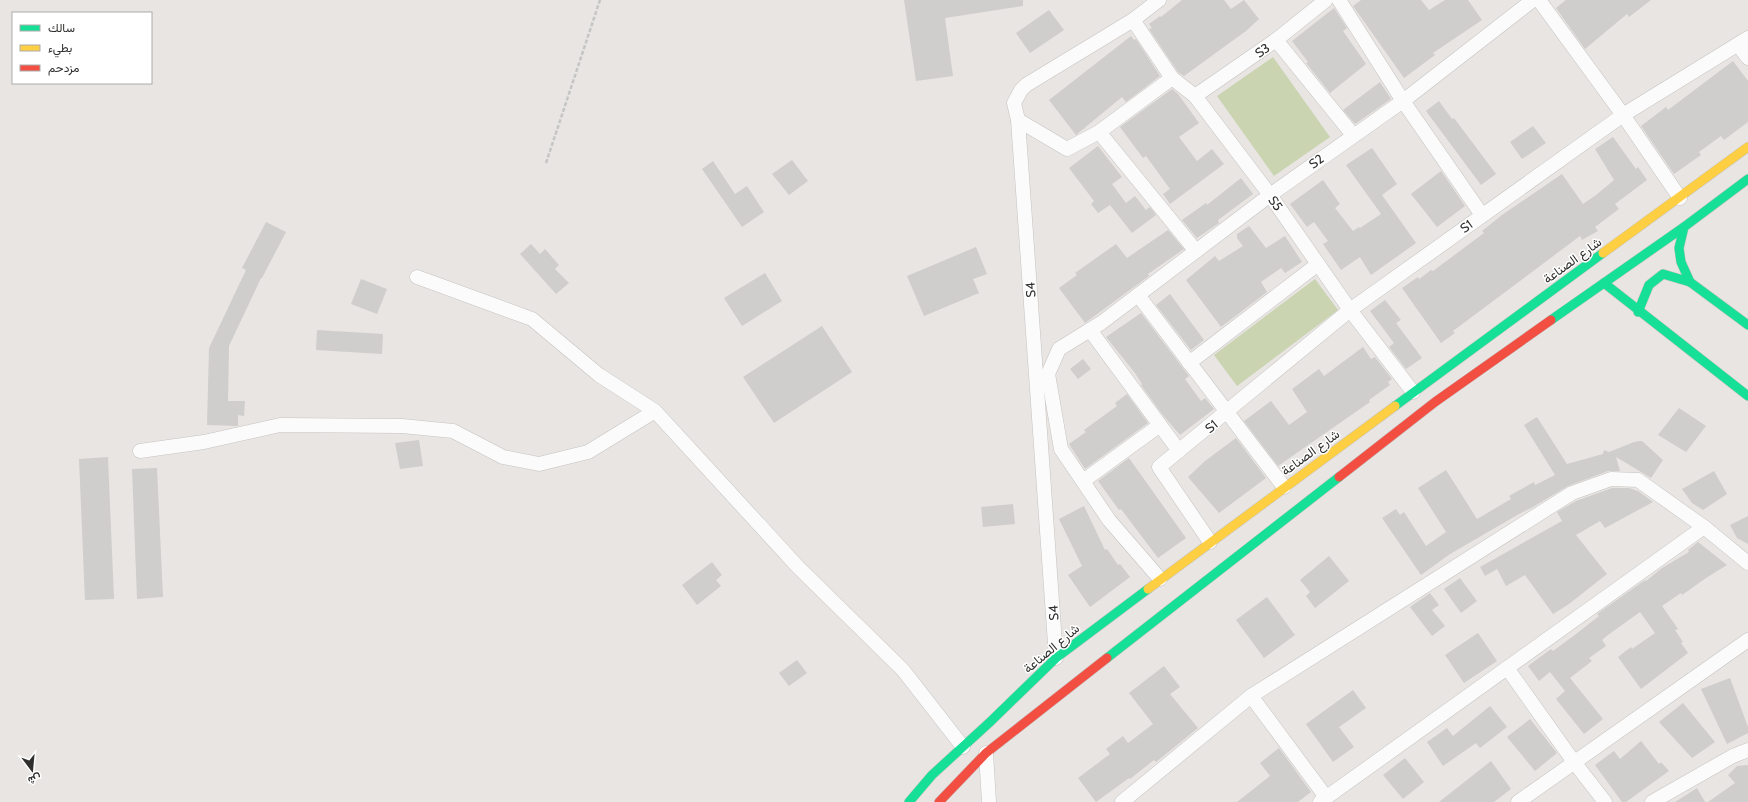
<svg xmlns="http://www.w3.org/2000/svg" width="1748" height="802" font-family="Cabin,Vazirmatn,sans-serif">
<rect width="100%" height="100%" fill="#e8e5e3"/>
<g fill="#cad4b1">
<path d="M 1273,57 L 1330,137 L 1274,176 L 1217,96 Z"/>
<path d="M 1315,279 L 1338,310 L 1237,386 L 1214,355 Z"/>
</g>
<g fill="#d0cdcd">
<path d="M 904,0 L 1023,0 L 1023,6 L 945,18 L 953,76 L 916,81 Z"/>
<path d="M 1182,0 L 1224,0 L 1231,9 L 1244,0 L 1259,19 L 1246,31 L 1184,76 L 1178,72 L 1149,29 L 1152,28 L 1149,24 L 1160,16 L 1161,17 Z"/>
<path d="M 1361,0 L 1421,0 L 1429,10 L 1445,0 L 1468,0 L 1482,20 L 1433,53 L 1435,55 L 1404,78 L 1353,6 Z"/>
<path d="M 1566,0 L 1651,0 L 1629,17 L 1627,14 L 1585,49 L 1556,8 Z"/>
<path d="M 1334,8 L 1347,28 L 1343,31 L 1366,64 L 1330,93 L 1306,63 L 1308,62 L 1292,41 Z"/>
<path d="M 1049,10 L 1064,30 L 1030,53 L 1016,33 Z"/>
<path d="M 1131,36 L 1134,40 L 1136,39 L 1160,76 L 1126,102 L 1122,97 L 1076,135 L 1049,100 Z"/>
<path d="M 1733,61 L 1748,81 L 1748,122 L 1724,140 L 1721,136 L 1699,152 L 1701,155 L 1674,174 L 1641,126 L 1666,107 L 1668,110 Z"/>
<path d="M 1380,82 L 1391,99 L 1355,124 L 1343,110 Z"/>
<path d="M 1172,89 L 1178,94 L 1199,123 L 1179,137 L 1197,161 L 1212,149 L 1224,164 L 1170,204 L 1163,194 L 1170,189 L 1146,156 L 1143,158 L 1120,127 Z"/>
<path d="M 1439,101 L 1452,119 L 1454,118 L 1496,174 L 1481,185 L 1426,111 Z"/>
<path d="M 1533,126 L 1546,143 L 1522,159 L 1510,142 Z"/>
<path d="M 1613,137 L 1636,169 L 1638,167 L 1647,180 L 1615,204 L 1619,209 L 1595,227 L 1598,231 L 1582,240 L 1580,236 L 1453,331 L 1455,333 L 1441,343 L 1402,288 L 1418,277 L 1419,279 L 1431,270 L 1433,271 L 1484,233 L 1482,231 L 1502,215 L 1562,174 L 1583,204 L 1596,195 L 1614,180 L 1595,149 Z"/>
<path d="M 1098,146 L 1122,177 L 1112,184 L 1126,203 L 1135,196 L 1146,210 L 1150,207 L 1156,215 L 1132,233 L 1110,205 L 1098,213 L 1091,204 L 1094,201 L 1069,168 Z"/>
<path d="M 1372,148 L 1397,184 L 1382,195 L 1416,243 L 1371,275 L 1360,257 L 1341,270 L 1323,244 L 1328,241 L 1314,222 L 1307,227 L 1290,204 L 1323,180 L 1340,204 L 1335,208 L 1353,231 L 1359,227 L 1360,228 L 1381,214 L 1346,165 Z"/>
<path d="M 792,160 L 808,181 L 789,195 L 772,174 Z"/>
<path d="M 713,161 L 735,194 L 747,186 L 764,212 L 742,227 L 702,169 Z"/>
<path d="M 1441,171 L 1465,206 L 1437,227 L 1411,194 Z"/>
<path d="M 1241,178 L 1253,194 L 1218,220 L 1219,223 L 1197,238 L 1182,220 L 1206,203 L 1207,205 Z"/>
<path d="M 266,222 L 286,232 L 262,278 L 261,278 L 229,346 L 228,401 L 245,401 L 244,416 L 238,415 L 238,426 L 207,425 L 209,348 L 246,270 L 242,268 Z"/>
<path d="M 1249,226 L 1266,248 L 1285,236 L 1302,262 L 1285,273 L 1281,268 L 1261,282 L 1267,292 L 1221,327 L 1186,280 L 1215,256 L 1219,261 L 1243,246 L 1237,238 L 1237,234 Z"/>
<path d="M 1168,230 L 1184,249 L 1148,274 L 1149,276 L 1085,323 L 1059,288 L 1077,275 L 1075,273 L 1116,244 L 1127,258 Z"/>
<path d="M 531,244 L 540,254 L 545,249 L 559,265 L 555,269 L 569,283 L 556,294 L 520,254 Z"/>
<path d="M 976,247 L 987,274 L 973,279 L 979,293 L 924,316 L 907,276 Z"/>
<path d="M 765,273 L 782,301 L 742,326 L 724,298 Z"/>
<path d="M 361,279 L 387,289 L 377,314 L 351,304 Z"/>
<path d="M 1170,294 L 1204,340 L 1191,350 L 1156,305 Z"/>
<path d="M 1385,300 L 1401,320 L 1396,323 L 1422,358 L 1406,369 L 1389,347 L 1394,343 L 1370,311 Z"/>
<path d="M 1141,313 L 1189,376 L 1185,379 L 1201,401 L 1205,398 L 1214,409 L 1180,435 L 1162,414 L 1141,385 L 1142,384 L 1135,373 L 1106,337 Z"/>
<path d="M 822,326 L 852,372 L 774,423 L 743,377 Z"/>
<path d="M 317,330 L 383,334 L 382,354 L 316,350 Z"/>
<path d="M 1363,347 L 1371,359 L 1375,357 L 1392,379 L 1388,382 L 1390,385 L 1369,400 L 1370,402 L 1278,466 L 1244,421 L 1271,401 L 1289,425 L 1307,412 L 1292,389 L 1319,369 L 1324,376 Z"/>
<path d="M 1083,359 L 1091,369 L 1078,379 L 1070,369 Z"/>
<path d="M 1127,394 L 1148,423 L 1085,469 L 1069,444 L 1086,432 L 1084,430 L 1117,406 L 1115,403 Z"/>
<path d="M 1679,408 L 1706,426 L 1686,452 L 1658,435 Z"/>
<path d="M 1537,417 L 1567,464 L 1603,454 L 1604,450 L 1609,452 L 1634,442 L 1640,441 L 1642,441 L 1663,460 L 1651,478 L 1616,457 L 1620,471 L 1608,471 L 1568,486 L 1533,507 L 1519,514 L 1450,554 L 1421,575 L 1382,518 L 1396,509 L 1400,515 L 1404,512 L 1426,546 L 1446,532 L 1418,488 L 1446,470 L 1477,519 L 1511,499 L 1509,496 L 1534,482 L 1535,485 L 1555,475 L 1524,425 Z"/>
<path d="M 1236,438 L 1266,478 L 1219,513 L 1188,477 L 1205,461 Z"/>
<path d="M 419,440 L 423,466 L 400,469 L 395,443 Z"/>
<path d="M 108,457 L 114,599 L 85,600 L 79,459 Z"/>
<path d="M 1129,458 L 1186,538 L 1158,558 L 1121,509 L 1119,510 L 1098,481 Z"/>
<path d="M 157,468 L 163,597 L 137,599 L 132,469 Z"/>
<path d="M 1714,471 L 1727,494 L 1703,510 L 1692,503 L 1682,489 Z"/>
<path d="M 1612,488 L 1629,488 L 1638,491 L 1653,502 L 1605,528 L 1600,521 L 1576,535 L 1607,574 L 1569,604 L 1553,614 L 1525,575 L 1506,586 L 1497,569 L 1485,576 L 1480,567 L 1562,521 L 1557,512 L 1576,501 Z"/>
<path d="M 1013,504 L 1015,524 L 983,527 L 981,507 Z"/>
<path d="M 1084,506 L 1105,550 L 1107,549 L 1118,565 L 1120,564 L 1130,577 L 1090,607 L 1068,575 L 1082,566 L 1059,519 Z"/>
<path d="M 1748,516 L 1748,544 L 1737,538 L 1730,525 Z"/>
<path d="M 1698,542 L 1727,565 L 1706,578 L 1682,595 L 1681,593 L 1662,606 L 1678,629 L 1675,630 L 1683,642 L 1681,643 L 1688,653 L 1641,689 L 1618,657 L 1631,647 L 1632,649 L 1655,633 L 1640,612 L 1608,635 L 1602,640 L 1606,646 L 1589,658 L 1592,661 L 1570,678 L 1603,719 L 1584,734 L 1556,699 L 1565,691 L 1550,672 L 1539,681 L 1528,666 L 1551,649 L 1553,651 L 1576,634 L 1599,616 L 1597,614 L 1645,580 L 1646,581 L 1662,568 L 1689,552 L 1688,550 Z"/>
<path d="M 1329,556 L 1349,581 L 1315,608 L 1306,596 L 1310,592 L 1300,580 Z"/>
<path d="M 712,562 L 722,575 L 716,580 L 721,586 L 697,605 L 682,585 Z"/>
<path d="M 1460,578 L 1477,601 L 1461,613 L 1444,589 Z"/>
<path d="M 1430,593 L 1439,605 L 1432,610 L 1445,626 L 1432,636 L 1410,607 Z"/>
<path d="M 1267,597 L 1295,635 L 1264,658 L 1236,620 Z"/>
<path d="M 1478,633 L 1497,661 L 1464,683 L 1445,655 Z"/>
<path d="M 797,660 L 807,673 L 789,686 L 779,673 Z"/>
<path d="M 1164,666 L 1180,687 L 1170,694 L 1198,728 L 1156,762 L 1154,760 L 1130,779 L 1129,778 L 1096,802 L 1078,778 L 1110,754 L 1106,749 L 1123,736 L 1128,743 L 1153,724 L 1129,693 Z"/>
<path d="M 1730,678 L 1748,727 L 1748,733 L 1727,744 L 1701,689 Z"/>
<path d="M 1353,690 L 1366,708 L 1339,727 L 1354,747 L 1333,762 L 1306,724 Z"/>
<path d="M 1683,703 L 1715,742 L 1692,758 L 1659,722 Z"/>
<path d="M 1490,706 L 1507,727 L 1480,748 L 1476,743 L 1443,766 L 1427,742 L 1447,728 L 1453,736 Z"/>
<path d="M 1530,719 L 1557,753 L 1535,771 L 1507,737 Z"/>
<path d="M 1641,741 L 1659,764 L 1661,762 L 1669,771 L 1626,802 L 1622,802 L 1595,765 L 1614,751 L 1620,759 Z"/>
<path d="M 1279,748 L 1311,792 L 1298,802 L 1237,802 L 1270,776 L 1260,763 Z"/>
<path d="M 1405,758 L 1424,782 L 1403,799 L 1383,775 Z"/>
<path d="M 1491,761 L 1511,789 L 1494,802 L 1439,802 Z"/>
<path d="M 1748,765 L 1748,802 L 1708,802 L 1735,783 L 1728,775 L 1737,766 Z"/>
<path d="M 1697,788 L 1705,802 L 1675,802 Z"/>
</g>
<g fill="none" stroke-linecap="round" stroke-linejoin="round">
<defs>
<g id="street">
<path d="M 1339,0 L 1403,101 L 1482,215"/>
<path d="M 1539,0 L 1623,115 L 1680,198"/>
<path d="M 1133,20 L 1172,78 L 1195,96 L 1270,195 L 1350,310 L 1413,392"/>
<path d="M 1276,40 L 1353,135"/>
<path d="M 1738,45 L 1748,58"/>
<path d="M 1195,96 L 1276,40 L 1326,0"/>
<path d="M 1018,120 L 1067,149 L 1099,132 L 1172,78"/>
<path d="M 1099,132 L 1196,251"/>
<path d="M 417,277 L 532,319 L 599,375 L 655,411 L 798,567 L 903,670 L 963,747"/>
<path d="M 1138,295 L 1284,487"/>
<path d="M 1090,330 L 1179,451"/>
<path d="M 1189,363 L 1318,264"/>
<path d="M 140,451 L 204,442 L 280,425 L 402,426 L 453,431 L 503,457 L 539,464 L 588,452 L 655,411"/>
<path d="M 1083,481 L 1160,425"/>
<path d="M 1210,542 L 1159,467 L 1350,310 L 1623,115 L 1748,38"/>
<path d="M 1160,579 L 1109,520 L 1061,449 L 1048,374 L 1059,349 L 1101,323 L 1270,195 L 1403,101 L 1533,0"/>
<path d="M 1056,658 L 1018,120 L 1014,103 L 1021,90 L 1026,85 L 1133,20 L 1159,0"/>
<path d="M 1507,668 L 1574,762 L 1605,802"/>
<path d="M 1251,696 L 1326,797"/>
<path d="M 986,753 L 989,802"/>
<path d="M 1122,802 L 1251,696 L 1572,493 L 1611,479 L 1638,480 L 1704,527 L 1748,563"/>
<path d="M 1320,802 L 1704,527"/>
<path d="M 1518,802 L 1748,640"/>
<path d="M 1652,802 L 1733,756 L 1748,750"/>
</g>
<g id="fast">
<path d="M 1684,227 L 1679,248 L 1681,262 L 1690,282 L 1748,325"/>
<path d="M 1604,283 L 1748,396"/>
<path d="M 1638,312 L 1649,285 L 1663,274 L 1690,282"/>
<path d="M 1551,320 L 1684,227 L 1748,179"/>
<path d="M 1395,406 L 1603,253"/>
<path d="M 1107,658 L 1339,477"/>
<path d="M 909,802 L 932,775 L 990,722 L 1056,658 L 1148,589"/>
</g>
<g id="slow">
<path d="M 1603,253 L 1748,147"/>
<path d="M 1148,589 L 1395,406"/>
</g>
<g id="jam">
<path d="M 1339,477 L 1435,402 L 1551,320"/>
<path d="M 939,802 L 986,753 L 1107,658"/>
</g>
</defs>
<use href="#street" stroke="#c5c3c1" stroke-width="15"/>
<use href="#fast" stroke="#c5c3c1" stroke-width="10"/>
<use href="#slow" stroke="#c5c3c1" stroke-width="10"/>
<use href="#jam" stroke="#c5c3c1" stroke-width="10"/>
<path stroke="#c5c5c4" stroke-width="2.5" stroke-dasharray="4 2" stroke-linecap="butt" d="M 546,163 L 600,0"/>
<use href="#street" stroke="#fcfbfb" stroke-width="14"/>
<use href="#fast" stroke="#16e098" stroke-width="9"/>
<use href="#slow" stroke="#ffcf43" stroke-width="9"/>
<use href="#jam" stroke="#f24e42" stroke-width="9"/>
</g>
<g text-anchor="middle" stroke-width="3" stroke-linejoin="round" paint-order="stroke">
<g font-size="13" fill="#302f2e" stroke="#fff">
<text transform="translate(1262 50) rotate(-35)" y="5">S3</text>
<text transform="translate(1316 161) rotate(-36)" y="5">S2</text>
<text transform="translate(1276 203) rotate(55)" y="5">S5</text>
<text transform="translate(1466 226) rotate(-36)" y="5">S1</text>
<text transform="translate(1572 260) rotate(-36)" y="5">شارع الصناعة</text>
<text transform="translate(1030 290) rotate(-94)" y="5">S4</text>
<text transform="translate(1211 426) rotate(-40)" y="5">S1</text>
<text transform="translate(1310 452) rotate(-36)" y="5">شارع الصناعة</text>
<text transform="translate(1053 613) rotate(-94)" y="5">S4</text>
<text transform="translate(1051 648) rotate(-40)" y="5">شارع الصناعة</text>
</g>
</g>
<rect x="12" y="12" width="140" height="72" fill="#ffffff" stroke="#acacab"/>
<rect x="20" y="25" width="20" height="6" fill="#16e098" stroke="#acacab"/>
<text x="48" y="32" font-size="12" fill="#302f2e">سالك</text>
<rect x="20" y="45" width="20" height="6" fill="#ffcf43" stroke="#acacab"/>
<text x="48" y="52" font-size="12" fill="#302f2e">بطيء</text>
<rect x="20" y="65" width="20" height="6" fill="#f24e42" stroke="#acacab"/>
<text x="48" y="72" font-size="12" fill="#302f2e">مزدحم</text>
<g transform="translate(32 770) rotate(164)" stroke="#ffffff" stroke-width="3" paint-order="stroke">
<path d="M0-3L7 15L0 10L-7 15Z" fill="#302f2e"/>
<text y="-6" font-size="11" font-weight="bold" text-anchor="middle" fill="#302f2e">ش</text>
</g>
</svg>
